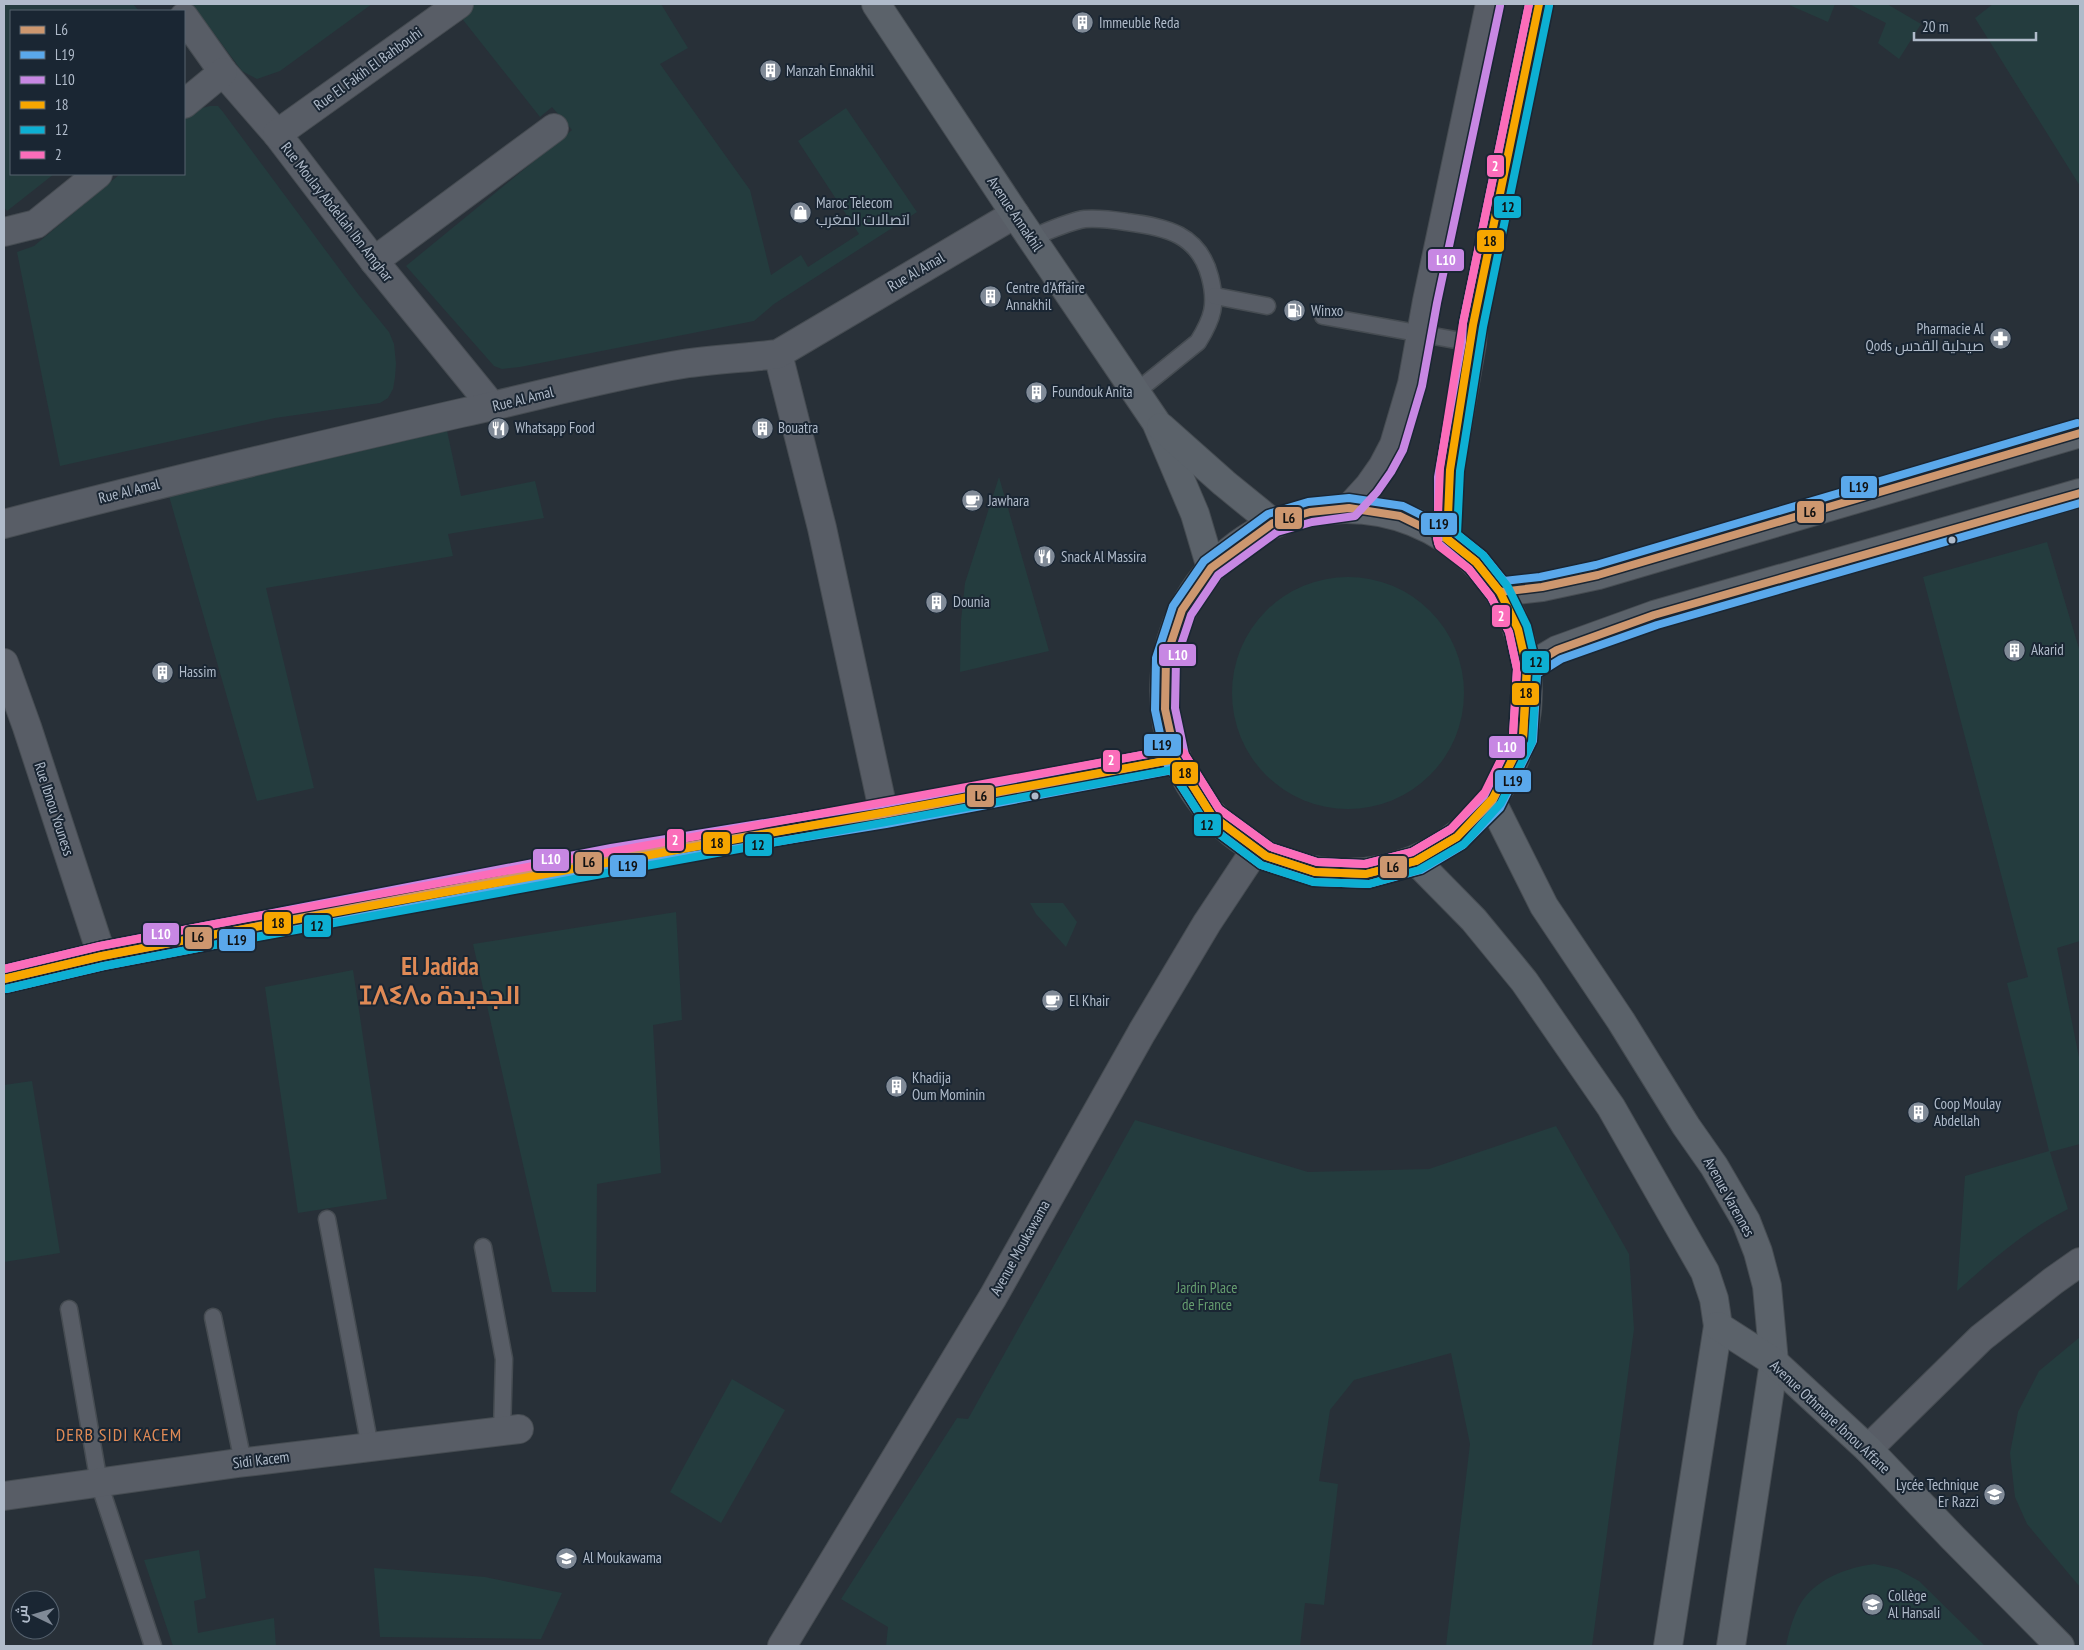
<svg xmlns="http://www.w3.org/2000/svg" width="2084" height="1650" font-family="'PT Sans Narrow',Cairo,'Noto Sans Tifinagh',sans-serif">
<rect width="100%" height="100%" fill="#283038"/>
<g fill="#243c3e">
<path d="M 4,4 L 133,4 L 139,11 L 11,11 L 11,174 L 54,174 L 7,211 L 4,207 Z"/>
<path d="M 192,4 L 372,4 L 280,71 L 257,79 L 242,71 Z"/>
<path d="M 474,4 L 661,4 L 688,48 L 660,64 L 750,190 L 771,275 L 801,255 L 808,267 L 859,234 L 798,141 L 846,108 L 917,212 L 774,304 L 754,321 L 520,367 L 502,369 L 494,366 L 406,266 L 572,130 L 552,107 L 540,117 L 460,16 Z"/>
<path d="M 1787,4 L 1835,4 L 1828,22 Z"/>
<path d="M 1849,4 L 1887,4 L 1921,24 L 1899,59 L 1878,43 L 1886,23 Z"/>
<path d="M 1993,4 L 2080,4 L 2080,186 L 1975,18 Z"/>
<path d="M 210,106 L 218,106 L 223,112 L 358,294 L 389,332 L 394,344 L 396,364 L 395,377 L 393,389 L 388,398 L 380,403 L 275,418 L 60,466 L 17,252 L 34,246 L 120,174 L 184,174 L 184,119 L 195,110 Z"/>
<path d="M 446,426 L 461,496 L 535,481 L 544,518 L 448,534 L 453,556 L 266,588 L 314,788 L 257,801 L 169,496 Z"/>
<path d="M 999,477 L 1049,651 L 960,672 L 961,621 L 965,583 Z"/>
<path d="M 2047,542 L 2080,652 L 2080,941 L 2057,948 L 2080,1062 L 2080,1144 L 2050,1152 L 2068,1209 C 2026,1230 1992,1260 1957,1291 L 1965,1176 L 2049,1151 L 2007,983 L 2028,977 L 1923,577 Z"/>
<circle cx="1348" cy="693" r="116"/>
<path d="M 1030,903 L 1063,903 L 1077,922 L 1066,947 L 1036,914 Z"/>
<path d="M 676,912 L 682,1020 L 653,1025 L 661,1173 L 597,1184 L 596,1292 L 552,1292 L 473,944 Z"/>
<path d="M 353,970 L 387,1199 L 298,1213 L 265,987 Z"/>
<path d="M 32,1081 L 60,1253 L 4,1262 L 4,1085 Z"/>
<path d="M 1135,1120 L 1308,1172 L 1429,1169 L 1556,1126 L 1629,1254 L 1634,1329 L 1592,1646 L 1446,1646 L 1470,1444 L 1451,1353 L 1354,1380 L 1330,1410 L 1319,1481 L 1338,1484 L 1324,1605 L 1305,1603 L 1300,1646 L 886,1646 L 888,1627 L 841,1599 L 957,1418 L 968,1419 Z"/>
<path d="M 2080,1337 L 2080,1587 L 2027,1524 L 2015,1497 L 2010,1453 L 2018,1412 L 2039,1371 Z"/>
<path d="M 732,1379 L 785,1410 L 721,1523 L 670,1492 Z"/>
<path d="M 199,1550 L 206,1598 L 194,1601 L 198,1633 L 274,1618 L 276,1646 L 173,1646 L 144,1560 Z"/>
<path d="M 1874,1564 L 1897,1569 L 1919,1581 L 1985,1646 L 1786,1646 C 1789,1631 1795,1608 1806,1596 C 1822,1577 1850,1567 1874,1564 Z"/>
<path d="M 374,1568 L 485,1577 L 562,1593 L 541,1639 L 380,1637 Z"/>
</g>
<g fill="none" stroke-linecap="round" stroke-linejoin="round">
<defs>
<g id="service">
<path d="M 1031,238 C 1046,232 1069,221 1085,219 C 1099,218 1114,220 1127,222 C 1166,227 1199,234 1210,277 C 1217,304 1213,318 1198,342 L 1136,392"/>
<path d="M 1215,296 L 1267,306"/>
<path d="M 1323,316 L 1472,343"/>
<path d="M 327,1219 L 370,1447"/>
<path d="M 483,1247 L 504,1359 L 502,1432"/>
<path d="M 69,1309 L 99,1483 L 153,1646"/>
<path d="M 213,1317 L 243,1462"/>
</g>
<g id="minor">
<path d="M 184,17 L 223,72 L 277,134 L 374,261 L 492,406"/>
<path d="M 184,104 L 223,72"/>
<path d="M 277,134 L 459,4"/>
<path d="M 4,232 L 36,224 L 98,174"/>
<path d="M 374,261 L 554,128"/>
<path d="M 778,354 L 822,528 L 884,814"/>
<path d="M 4,524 C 156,484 308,448 461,413 C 535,397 608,376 683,364 C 715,359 747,358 778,354 L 1015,214"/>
<path d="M 4,663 L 27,727 L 102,956"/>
<path d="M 1868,1449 L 1981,1338 L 2053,1281 L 2080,1262"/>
<path d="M 4,1496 L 238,1463 L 519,1429"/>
<path d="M 782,1646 L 993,1297 L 1142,1032 L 1207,923 L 1256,849"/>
</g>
<g id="tertiary">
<path d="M 1349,508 L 1369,486 L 1383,466 L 1394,445 L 1412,384 L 1427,301 L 1490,4"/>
<path d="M 1447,539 L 1448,478 L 1472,343 L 1473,325 L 1539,4"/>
<path d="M 4,979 L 102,956 L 613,858 L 884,814 L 1176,759"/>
</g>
<g id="secondary">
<path d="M 876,4 L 1015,214 L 1156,422 L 1195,514 L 1211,568"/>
<path d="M 1161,427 L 1224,483 L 1273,523"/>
<circle cx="1346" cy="691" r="182"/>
<path d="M 1500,592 L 1542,587 L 1598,575 L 2080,433"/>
<path d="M 1527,668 L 1557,650 L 1654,615 L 2080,493"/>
<path d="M 1492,802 L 1544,906 L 1621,1021 L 1686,1126 L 1714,1166 L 1746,1221 L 1758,1252 L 1767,1286 L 1774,1362 L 1731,1646"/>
<path d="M 1416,861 L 1474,920 L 1524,981 L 1611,1107 L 1705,1272 L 1714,1299 L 1718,1326 L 1668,1646"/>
<path d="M 1718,1326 L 1774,1362 L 1868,1449 L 1953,1538 L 2060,1646"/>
</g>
</defs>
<use href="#service" stroke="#464c52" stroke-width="19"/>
<use href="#minor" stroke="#464c52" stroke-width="30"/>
<use href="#tertiary" stroke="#464c52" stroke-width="30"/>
<use href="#secondary" stroke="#464c52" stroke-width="30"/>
<use href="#service" stroke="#585d66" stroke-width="16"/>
<use href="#minor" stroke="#585d66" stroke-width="28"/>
<use href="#tertiary" stroke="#585d66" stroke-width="28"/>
<use href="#secondary" stroke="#5b626a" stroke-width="28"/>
<defs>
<g id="bus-1">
<path d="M 2080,433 L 1598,575 L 1542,587 L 1500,592 L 1476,562 L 1447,539 L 1400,516 L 1349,508 L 1310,512 L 1273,523 L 1211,568 L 1182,610 L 1166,658 L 1165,709 L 1176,759 L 1212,816 L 1266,856 L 1315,872 L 1366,874 L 1416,861 L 1457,837 L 1492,802 L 1523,738 L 1527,668 L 1557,650 L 1654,615 L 2080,493"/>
<path d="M 4,979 L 102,956 L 613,858 L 884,814 L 1176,759"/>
</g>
<g id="bus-2">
<path d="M 2077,423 L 1596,565 L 1540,577 L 1504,581 L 1483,555 L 1453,531 L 1403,506 L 1349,498 L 1308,502 L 1268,514 L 1204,561 L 1173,606 L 1156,658 L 1155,710 L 1166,762 L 1205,823 L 1261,865 L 1314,882 L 1369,884 L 1421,870 L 1463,845 L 1500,808 L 1533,741 L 1537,674 L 1561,659 L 1657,625 L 2080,503"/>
<path d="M 6,989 L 104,966 L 615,868 L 886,824 L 1178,769"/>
</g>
<g id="bus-3">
<path d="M 1500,6 L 1437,303 L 1422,386 L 1403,450 L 1391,472 L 1377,492 L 1355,516 L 1312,522 L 1277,532 L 1218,575 L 1191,615 L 1176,660 L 1175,708 L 1185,755 L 1219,809 L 1271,847 L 1317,862 L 1365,864 L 1412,852 L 1451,829 L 1484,796 L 1513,735 L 1517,669 L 1509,632 L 1491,597 L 1469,569 L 1438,543 L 1438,477 L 1462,342 L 1463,323 L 1529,4"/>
<path d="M 4,969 L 100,946 L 611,848 L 882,804 L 1174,749"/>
</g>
<path id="bus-4" d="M 4,979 L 102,956 L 217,934 L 1176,759 L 1212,816 L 1266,856 L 1315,872 L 1366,874 L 1416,861 L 1457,837 L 1493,798 L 1523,738 L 1527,668 L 1518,629 L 1500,592 L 1476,562 L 1447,539 L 1450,470 L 1473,325 L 1539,4"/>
<path id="bus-5" d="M 6,989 L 104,966 L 219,944 L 1171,770 L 1206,824 L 1261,865 L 1313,882 L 1369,884 L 1419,870 L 1464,844 L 1501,803 L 1532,742 L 1537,668 L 1527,626 L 1508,587 L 1483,555 L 1457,534 L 1460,471 L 1483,327 L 1549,6"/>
<path id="bus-6" d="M 4,969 L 100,946 L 215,924 L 1175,749 L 1184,753 L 1219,809 L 1271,847 L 1317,862 L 1365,864 L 1412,852 L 1451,829 L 1485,792 L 1513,735 L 1517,669 L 1509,632 L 1491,597 L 1469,569 L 1439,546 L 1437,539 L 1440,468 L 1463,323 L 1529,4"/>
</defs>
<use href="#bus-1" stroke="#1a2633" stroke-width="11"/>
<use href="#bus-2" stroke="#1a2633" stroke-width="11"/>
<use href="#bus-3" stroke="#1a2633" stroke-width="11"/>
<use href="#bus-4" stroke="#1a2633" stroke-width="11"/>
<use href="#bus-5" stroke="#1a2633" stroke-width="11"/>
<use href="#bus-6" stroke="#1a2633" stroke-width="11"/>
<use href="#bus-1" stroke="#cd976f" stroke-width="8"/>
<use href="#bus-2" stroke="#5aa8eb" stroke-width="8"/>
<use href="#bus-3" stroke="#c787e3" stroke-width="8"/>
<use href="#bus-4" stroke="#f7a600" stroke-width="8"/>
<use href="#bus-5" stroke="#0dafd3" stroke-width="8"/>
<use href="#bus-6" stroke="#fb6dba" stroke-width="8"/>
</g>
<defs>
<symbol id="building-disc" viewBox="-11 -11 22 22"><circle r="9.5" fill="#808a97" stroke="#1a2633"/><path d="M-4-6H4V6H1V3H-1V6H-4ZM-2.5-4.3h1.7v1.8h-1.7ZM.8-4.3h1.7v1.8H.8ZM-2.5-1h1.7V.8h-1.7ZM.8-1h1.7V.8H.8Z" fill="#fff"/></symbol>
<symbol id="shop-disc" viewBox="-11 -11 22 22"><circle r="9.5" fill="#808a97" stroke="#1a2633"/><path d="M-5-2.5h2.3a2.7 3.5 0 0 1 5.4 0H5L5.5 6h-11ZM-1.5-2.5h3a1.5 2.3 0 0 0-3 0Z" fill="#fff"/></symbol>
<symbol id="fuel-disc" viewBox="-11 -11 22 22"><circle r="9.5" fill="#808a97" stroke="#1a2633"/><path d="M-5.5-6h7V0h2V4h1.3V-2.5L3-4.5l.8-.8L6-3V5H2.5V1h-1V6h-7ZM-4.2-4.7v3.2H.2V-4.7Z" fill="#fff"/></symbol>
<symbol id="pharmacy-disc" viewBox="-11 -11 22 22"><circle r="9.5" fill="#808a97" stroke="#1a2633"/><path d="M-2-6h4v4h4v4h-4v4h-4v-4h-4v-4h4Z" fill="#fff"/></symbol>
<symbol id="restaurant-disc" viewBox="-11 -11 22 22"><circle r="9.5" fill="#808a97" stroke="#1a2633"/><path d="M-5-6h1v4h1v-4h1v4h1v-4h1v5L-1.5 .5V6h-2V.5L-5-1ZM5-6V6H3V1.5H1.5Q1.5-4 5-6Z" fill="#fff"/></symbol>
<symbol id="cafe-disc" viewBox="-11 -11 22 22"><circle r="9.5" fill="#808a97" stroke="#1a2633"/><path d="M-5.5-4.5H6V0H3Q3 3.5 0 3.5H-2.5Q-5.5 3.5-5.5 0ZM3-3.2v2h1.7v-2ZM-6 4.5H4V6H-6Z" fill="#fff"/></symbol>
<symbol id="school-disc" viewBox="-11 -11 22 22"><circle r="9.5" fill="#808a97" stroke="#1a2633"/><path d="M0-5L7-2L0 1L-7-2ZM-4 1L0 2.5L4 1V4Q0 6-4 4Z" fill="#fff"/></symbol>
</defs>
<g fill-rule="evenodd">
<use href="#building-disc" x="1070" y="10" width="25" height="25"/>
<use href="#building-disc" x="758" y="58" width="25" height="25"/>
<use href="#shop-disc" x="788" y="200" width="25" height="25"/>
<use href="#building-disc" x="978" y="284" width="25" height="25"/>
<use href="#fuel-disc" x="1282" y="298" width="25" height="25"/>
<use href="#pharmacy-disc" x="1988" y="326" width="25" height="25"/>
<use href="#building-disc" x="1024" y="380" width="25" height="25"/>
<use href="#restaurant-disc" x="486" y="416" width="25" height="25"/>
<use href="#building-disc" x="750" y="416" width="25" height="25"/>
<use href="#cafe-disc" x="960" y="488" width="25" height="25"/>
<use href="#restaurant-disc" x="1032" y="544" width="25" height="25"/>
<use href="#building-disc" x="924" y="590" width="25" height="25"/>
<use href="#building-disc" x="2002" y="638" width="25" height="25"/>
<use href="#building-disc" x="150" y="660" width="25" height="25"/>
<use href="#cafe-disc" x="1040" y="988" width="25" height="25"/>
<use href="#building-disc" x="884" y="1074" width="25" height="25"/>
<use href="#building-disc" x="1906" y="1100" width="25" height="25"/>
<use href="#school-disc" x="1982" y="1482" width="25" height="25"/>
<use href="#school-disc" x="554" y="1546" width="25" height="25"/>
<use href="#school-disc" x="1860" y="1592" width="25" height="25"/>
</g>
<g fill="#b0bbca" stroke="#1a2633" stroke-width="2">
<circle cx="1952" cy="540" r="4.5"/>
<circle cx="1035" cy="796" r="4.5"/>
</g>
<g text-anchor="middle" stroke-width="4" stroke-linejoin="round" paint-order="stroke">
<g font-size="15" fill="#b0bbca" stroke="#1a2633" text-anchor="start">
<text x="1099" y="28">Immeuble Reda</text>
<text x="786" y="76">Manzah Ennakhil</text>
<text x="816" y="208">Maroc Telecom<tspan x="816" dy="17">اتصالات المغرب</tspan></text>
<text x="1006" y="293">Centre d'Affaire<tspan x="1006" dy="17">Annakhil</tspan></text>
<text x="1311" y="316">Winxo</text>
<text x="1984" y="334" text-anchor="end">Pharmacie Al<tspan x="1984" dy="17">Qods صيدلية القدس</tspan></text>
<text x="1052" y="397">Foundouk Anita</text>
<text x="515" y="433">Whatsapp Food</text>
<text x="778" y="433">Bouatra</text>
<text x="988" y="506">Jawhara</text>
<text x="1061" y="562">Snack Al Massira</text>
<text x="953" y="607">Dounia</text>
<text x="2031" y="655">Akarid</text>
<text x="179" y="677">Hassim</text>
<text x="1069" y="1006">El Khair</text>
<text x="912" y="1083">Khadija<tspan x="912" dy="17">Oum Mominin</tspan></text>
<text x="1934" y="1109">Coop Moulay<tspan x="1934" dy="17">Abdellah</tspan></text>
<text x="1979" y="1490" text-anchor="end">Lycée Technique<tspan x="1979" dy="17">Er Razzi</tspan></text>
<text x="583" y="1563">Al Moukawama</text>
<text x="1888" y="1601">Collège<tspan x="1888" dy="17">Al Hansali</tspan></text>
</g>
<g font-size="15" fill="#b0bbca" stroke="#1a2633">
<text transform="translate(368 69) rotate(-36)" y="5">Rue El Fakih El Bahbouhi</text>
<text transform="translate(337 212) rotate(52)" y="5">Rue Moulay Abdellah Ibn Amghar</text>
<text transform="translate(1015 214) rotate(56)" y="5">Avenue Annakhil</text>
<text transform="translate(916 272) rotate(-30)" y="5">Rue Al Amal</text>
<text transform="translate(523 399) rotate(-14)" y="5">Rue Al Amal</text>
<text transform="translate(129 491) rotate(-14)" y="5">Rue Al Amal</text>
<text transform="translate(54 809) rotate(72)" y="5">Rue Ibnou Youness</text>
<text transform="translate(1729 1197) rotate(61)" y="5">Avenue Varennes</text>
<text transform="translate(1020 1248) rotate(-61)" y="5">Avenue Moukawama</text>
<text transform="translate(1830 1417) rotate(43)" y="5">Avenue Othmane Ibnou Affane</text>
<text transform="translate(261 1460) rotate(-7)" y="5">Sidi Kacem</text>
</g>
<g font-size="15" fill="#659d6f" stroke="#1a2633">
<text x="1207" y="1293">Jardin Place<tspan x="1207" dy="17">de France</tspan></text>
</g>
<g font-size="18" letter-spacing="1" fill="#df8a56" stroke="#1a2633">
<text x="119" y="1441">DERB SIDI KACEM</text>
</g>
<g font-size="25" font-weight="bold" fill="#df8a56" stroke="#1a2633">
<text x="440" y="975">El Jadida<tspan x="440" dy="29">ⵊⴷⵉⴷⴰ الجديدة</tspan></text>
</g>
</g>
<g stroke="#1a2633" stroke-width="2">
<rect x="1486" y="154" width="19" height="24" rx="5" fill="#fb6dba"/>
<rect x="1493" y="195" width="29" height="24" rx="5" fill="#0dafd3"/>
<rect x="1476" y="229" width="29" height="24" rx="5" fill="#f7a600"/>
<rect x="1427" y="248" width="38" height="24" rx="5" fill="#c787e3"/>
<rect x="1840" y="475" width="38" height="24" rx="5" fill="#5aa8eb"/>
<rect x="1796" y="500" width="29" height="24" rx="5" fill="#cd976f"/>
<rect x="1274" y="506" width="29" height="24" rx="5" fill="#cd976f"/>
<rect x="1420" y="512" width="38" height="24" rx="5" fill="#5aa8eb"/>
<rect x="1491" y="604" width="20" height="24" rx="5" fill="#fb6dba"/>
<rect x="1158" y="643" width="39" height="24" rx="5" fill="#c787e3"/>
<rect x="1521" y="650" width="29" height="24" rx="5" fill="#0dafd3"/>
<rect x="1511" y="682" width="29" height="24" rx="5" fill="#f7a600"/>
<rect x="1143" y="733" width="39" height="24" rx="5" fill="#5aa8eb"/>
<rect x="1488" y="735" width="38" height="24" rx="5" fill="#c787e3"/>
<rect x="1102" y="749" width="19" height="24" rx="5" fill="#fb6dba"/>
<rect x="1171" y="761" width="28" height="24" rx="5" fill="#f7a600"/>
<rect x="1494" y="769" width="38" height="24" rx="5" fill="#5aa8eb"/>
<rect x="966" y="784" width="29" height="24" rx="5" fill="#cd976f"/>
<rect x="1193" y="813" width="29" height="24" rx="5" fill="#0dafd3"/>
<rect x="666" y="828" width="19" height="24" rx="5" fill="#fb6dba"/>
<rect x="702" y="831" width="29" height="24" rx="5" fill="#f7a600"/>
<rect x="744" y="833" width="29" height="24" rx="5" fill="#0dafd3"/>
<rect x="532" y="848" width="38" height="24" rx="5" fill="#c787e3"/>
<rect x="574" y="851" width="29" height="24" rx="5" fill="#cd976f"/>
<rect x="609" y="854" width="38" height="24" rx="5" fill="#5aa8eb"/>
<rect x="1379" y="855" width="29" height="24" rx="5" fill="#cd976f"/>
<rect x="263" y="911" width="29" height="24" rx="5" fill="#f7a600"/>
<rect x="303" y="914" width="29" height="24" rx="5" fill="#0dafd3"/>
<rect x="142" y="922" width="38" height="24" rx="5" fill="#c787e3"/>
<rect x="184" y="926" width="29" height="24" rx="5" fill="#cd976f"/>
<rect x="218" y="928" width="38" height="24" rx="5" fill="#5aa8eb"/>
</g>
<g font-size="14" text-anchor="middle" font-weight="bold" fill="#fff">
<text x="1495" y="171">2</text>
<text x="1446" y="265">L10</text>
<text x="1501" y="621">2</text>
<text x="1178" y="660">L10</text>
<text x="1507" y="752">L10</text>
<text x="1111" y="765">2</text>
<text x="675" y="845">2</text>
<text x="551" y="864">L10</text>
<text x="161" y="939">L10</text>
</g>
<g font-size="14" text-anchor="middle" font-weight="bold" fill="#111">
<text x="1508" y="212">12</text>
<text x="1490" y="246">18</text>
<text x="1859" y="492">L19</text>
<text x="1810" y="517">L6</text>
<text x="1289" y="523">L6</text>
<text x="1439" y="529">L19</text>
<text x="1536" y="667">12</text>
<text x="1526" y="698">18</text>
<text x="1162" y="750">L19</text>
<text x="1185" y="778">18</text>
<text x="1513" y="786">L19</text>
<text x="981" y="801">L6</text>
<text x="1207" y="830">12</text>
<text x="717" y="848">18</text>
<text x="758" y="850">12</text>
<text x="589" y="867">L6</text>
<text x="628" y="871">L19</text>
<text x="1393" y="872">L6</text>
<text x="278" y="928">18</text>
<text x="317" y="931">12</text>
<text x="198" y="942">L6</text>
<text x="237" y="945">L19</text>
</g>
<rect width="2084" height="1650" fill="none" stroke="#b0bbca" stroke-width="10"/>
<rect x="10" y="10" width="175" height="165" fill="#1a2633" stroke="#56626f"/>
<rect x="20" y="26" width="25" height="8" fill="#cd976f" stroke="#56626f"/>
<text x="55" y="35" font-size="15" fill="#b0bbca">L6</text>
<rect x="20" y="51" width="25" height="8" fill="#5aa8eb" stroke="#56626f"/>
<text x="55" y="60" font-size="15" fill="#b0bbca">L19</text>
<rect x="20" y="76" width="25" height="8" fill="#c787e3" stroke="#56626f"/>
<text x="55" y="85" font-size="15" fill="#b0bbca">L10</text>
<rect x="20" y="101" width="25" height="8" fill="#f7a600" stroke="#56626f"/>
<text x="55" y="110" font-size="15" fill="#b0bbca">18</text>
<rect x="20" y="126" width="25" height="8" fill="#0dafd3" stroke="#56626f"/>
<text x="55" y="135" font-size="15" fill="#b0bbca">12</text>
<rect x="20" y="151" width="25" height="8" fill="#fb6dba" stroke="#56626f"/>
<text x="55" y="160" font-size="15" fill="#b0bbca">2</text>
<g transform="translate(35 1615) rotate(275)"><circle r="24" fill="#1a2633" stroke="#56626f"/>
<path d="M0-4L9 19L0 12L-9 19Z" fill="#808a97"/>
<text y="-8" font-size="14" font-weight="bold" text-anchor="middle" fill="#b0bbca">ش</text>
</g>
<path d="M1914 32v8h122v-8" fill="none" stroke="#b0bbca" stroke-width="2.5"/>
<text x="1922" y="32" font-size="15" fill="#b0bbca" stroke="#1a2633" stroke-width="4" paint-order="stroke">20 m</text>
</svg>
